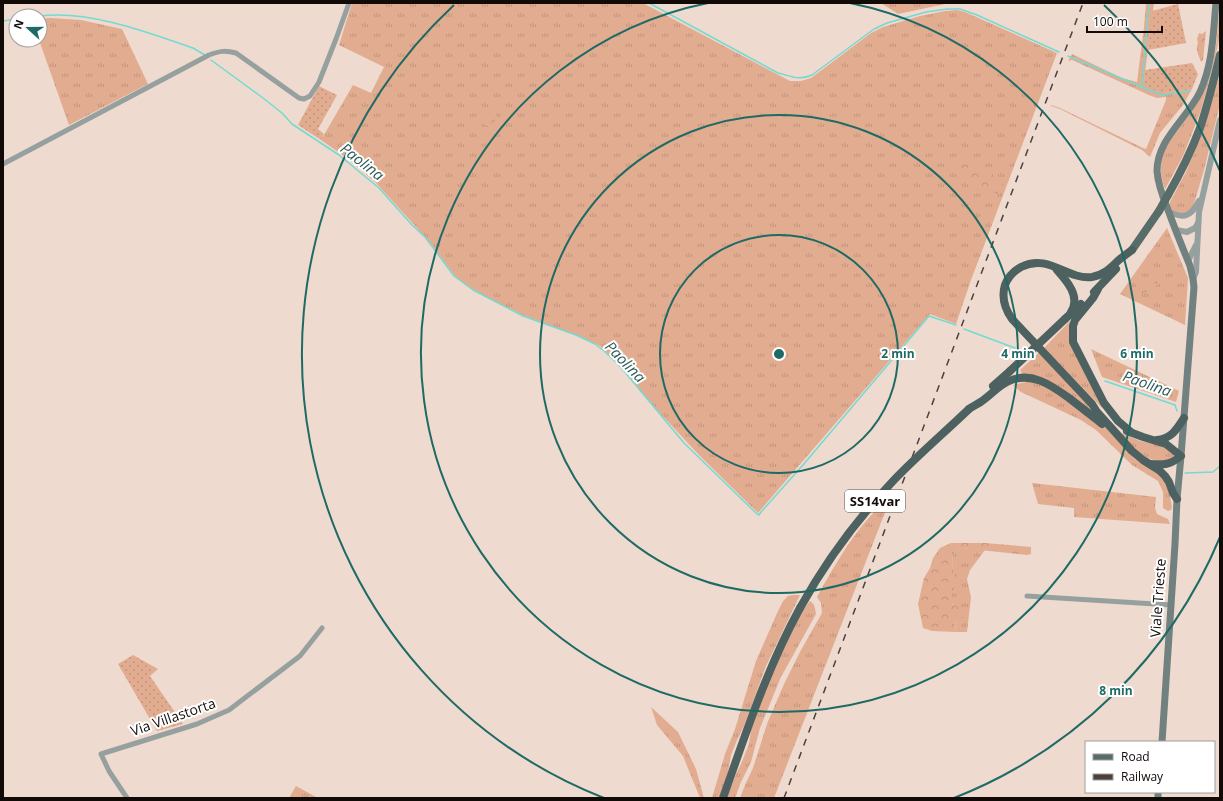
<svg xmlns="http://www.w3.org/2000/svg" width="1223" height="801" font-family="'Open Sans',sans-serif">
	<style>
		.grass { fill: url(#grass-tufts) }
		.forest { fill: url(#forest-crowns) }
		.garden { fill: url(#garden-dots) }
		.lines { fill: none; stroke-linecap: round; stroke-linejoin: round }
		.stream { stroke: #72dad2; stroke-width: 1.5 }
		.minor { stroke: #95a09f; stroke-width: 5 }
		.tertiary { stroke: #95a09f; stroke-width: 6 }
		.secondary { stroke: #718180; stroke-width: 7 }
		.primary { stroke: #586c6a; stroke-width: 8 }
		.trunk { stroke: #4d6260; stroke-width: 8 }
		.rail { stroke: #4c413c; stroke-width: 1.5; stroke-dasharray: 7 7; stroke-linecap: butt }
		.primary-bridge { stroke: #586c6a; stroke-width: 8 }
		.trunk-bridge { stroke: #4d6260; stroke-width: 8 }
		.ring { fill: none; stroke: #1e6a65; stroke-width: 2 }
		.labels { text-anchor: middle; stroke-width: 4; stroke-linejoin: round; paint-order: stroke }
		.shield { fill: #fff; stroke: #585451; stroke-width: 1 }
		.shield-label { font-size: 13px; font-weight: bold; fill: #110a07 }
		.street-label { font-size: 14px; fill: #110a07; stroke: #fff }
		.water-label { font-size: 15px; font-style: italic; fill: #2c5a57; stroke: #fff }
		.centre { fill: #1e6a65; stroke: #fff; stroke-width: 2 }
		.ring-label { font-size: 12px; text-anchor: middle; font-weight: bold; fill: #1e6a65; stroke: #fff; stroke-width: 4; stroke-linejoin: round; paint-order: stroke }
	</style>
	<defs>
		<pattern id="grass-tufts" width="24" height="20" patternUnits="userSpaceOnUse"><rect width="24" height="20" fill="#e2ac90"/><path d="M3 7l-1-3M5 7V3M7 7l1-3M15 17l-1-3M17 17v-4M19 17l1-3" fill="none" stroke="#c1937b"/></pattern>
		<pattern id="forest-crowns" width="20" height="18" patternUnits="userSpaceOnUse"><rect width="20" height="18" fill="#e2ac90"/><path d="M2 6a3 3 0 1 1 6 0M12 15a3 3 0 1 1 6 0" fill="none" stroke="#c1937b"/></pattern>
		<pattern id="garden-dots" width="8" height="8" patternUnits="userSpaceOnUse"><rect width="8" height="8" fill="#e2ac90"/><path d="M2 2h.1M6 6h.1" fill="none" stroke="#c1937b" stroke-width="1.8" stroke-linecap="round"/></pattern>
	</defs>
	<rect width="100%" height="100%" fill="#efdacf"/>
	<!-- grass -->
	<g class="grass">
		<path d="M352,3H643L790,81H801L811,78L871,33L883,27L920,16L945,11L957,10L965,12L1057,53L971,280L956,324L930,314L758,513L698,454L658,411L622,368L600,346L586,339L525,316L482,295L465,284L455,276L427,239L375,182L344,156L321,140L353,85L371,93L384,67L339,45Z"/>
		<path d="M881,3H950L898,14Z"/>
		<path d="M1146,3H1154L1144,80L1164,93L1192,89L1183,105L1160,133L1150,157L1142,150L1060,109L1051,106V105L1060,108L1143,148L1146,149L1166,100V97L1157,98L1149,95L1072,60L1068,61L1072,54L1122,78L1137,82L1144,27Z"/>
		<path d="M1220,3V35L1214,63L1200,113L1183,156L1165,189C1152,155 1173,138 1191,113C1199,102 1206,88 1210,75C1215,58 1217,41 1218,24C1219,17 1219,9 1220,3Z"/>
		<path d="M50,18L81,20L122,29L148,84L69,125L39,40H40V19Z"/>
		<path d="M1220,74V104L1204,170L1193,207L1184,214L1173,211L1170,206V202L1186,172L1202,134Z"/>
		<path d="M1167,228L1188,278L1185,325L1120,294Z"/>
		<path d="M1070,321L1074,351L1103,409L1044,348Z"/>
		<path d="M1091,349L1179,391L1176,402L1102,377Z"/>
		<path d="M1040,352L1097,414L1021,375L1022,373L1020,370Z"/>
		<path d="M1033,381L1047,387L1104,426L1135,459L1160,474L1169,490L1172,507L1171,510L1168,511L1163,508V492L1158,481L1132,465L1096,430L1081,420L1021,392L1013,385L1026,382Z"/>
		<path d="M1121,433L1140,441L1165,446L1175,456C1171,459 1168,460 1164,460C1145,464 1132,445 1121,433Z"/>
		<path d="M1032,483L1156,497L1155,508L1157,514L1168,519L1170,524L1074,517V508L1038,504Z"/>
		<path d="M891,497L774,798H740L745,785L753,768L767,724L784,684L801,650L822,613L821,603L817,597C836,563 860,520 891,497Z"/>
		<path d="M961,548L985,550L970,570L967,579L971,597L967,632H955L957,627L954,624L958,620H963C953,606 946,600 956,584C955,577 950,561 953,554C955,551 958,550 961,548Z"/>
		<path d="M793,595H800L766,666L744,726L737,740L731,755L728,773L720,798H712L725,754L735,729L756,661L778,611L783,601L788,596Z"/>
		<path d="M810,601C815,604 815,608 816,614L781,677L760,728L751,762L741,782L735,798H727L736,774L741,764L749,744L751,730L774,665L803,610Z"/>
		<path d="M651,707L678,732L696,769L704,798H700L683,756L657,725Z"/>
		<path d="M296,786L318,798H289Z"/>
	</g>
	<!-- forest -->
	<g class="forest">
		<path d="M1206,31L1203,60L1201,62C1199,56 1195,49 1198,43L1197,39L1199,33L1202,34Z"/>
		<path d="M490,112H494L497,116L492,126L490,127L484,124L483,123L484,118Z"/>
		<path d="M960,158L963,159L1001,179L1003,182L1002,188L998,194H997L960,174Z"/>
		<path d="M1142,276L1144,277L1142,279L1145,281L1142,285L1150,289L1155,281L1152,280L1154,277L1158,276L1162,278L1161,281H1158C1156,289 1152,289 1146,292C1139,297 1135,299 1131,289L1139,288L1141,286Z"/>
		<path d="M951,543H985L1031,547V554L1027,555L961,548C958,550 955,551 953,554C950,561 955,577 957,584L952,592V604L960,608L963,620H958L954,624L957,627L955,632L932,631L923,628L918,604L924,578L930,568L933,558L940,548Z"/>
	</g>
	<!-- garden -->
	<g class="garden">
		<path d="M1178,4L1186,43L1148,50L1152,11Z"/>
		<path d="M1192,63L1198,74L1192,89L1164,93L1158,92L1147,86L1144,80L1145,70Z"/>
		<path d="M319,86L337,95L318,129L324,134L321,140L298,125Z"/>
		<path d="M133,655L158,669L150,676L183,724L157,731L118,664Z"/>
	</g>
	<g class="lines">
		<!-- stream -->
		<g class="stream">
			<path d="M649,3L778,73C791,76 799,81 812,75L874,29L887,23L926,12L947,9H960L977,15L1059,52"/>
			<path d="M1149,3L1142,87L1162,95L1190,91"/>
			<path d="M40,16C89,10 147,32 193,48L205,55"/>
			<path d="M3,21L16,19"/>
			<path d="M1068,56L1142,87"/>
			<path d="M211,60L263,98L282,113L292,124L339,155L379,188L412,225L425,237L454,276L473,290L523,316L576,335L595,344L603,350L619,365L684,443L757,514L759,515L761,512L803,465L929,316L956,325"/>
			<path d="M964,329L1015,348"/>
			<path d="M1105,381L1175,405L1177,411"/>
			<path d="M1185,473L1213,472L1220,466"/>
		</g>
		<!-- minor -->
		<g class="minor">
			<path d="M3,164L209,55C220,51 225,50 236,53L299,98L304,99L310,96L319,82L336,39L349,3"/>
			<path d="M1027,596L1171,605"/>
			<path d="M127,798L109,771L101,754L197,724L229,710L300,656L322,628"/>
		</g>
		<!-- tertiary -->
		<g class="tertiary">
			<path d="M1168,211C1184,220 1191,216 1199,201"/>
			<path d="M1176,230L1187,232L1195,228L1198,223"/>
			<path d="M1188,261L1196,245"/>
			<path d="M1193,279L1196,272L1199,212L1220,120"/>
		</g>
		<!-- secondary -->
		<g class="secondary">
			<path d="M1162,742L1175,544L1177,499L1181,456L1194,287L1193,279L1190,266C1182,246 1174,227 1167,207C1162,195 1158,184 1157,171C1157,139 1187,119 1200,92C1213,64 1213,34 1216,3"/>
			<path d="M1158,798V792"/>
		</g>
		<!-- primary -->
		<g class="primary">
			<path d="M1168,195C1180,174 1191,152 1200,128C1208,104 1214,79 1220,55"/>
			<path d="M1132,250L1159,211"/>
		</g>
		<!-- trunk -->
		<g class="trunk">
			<path d="M1132,250C1128,253 1124,256 1120,259C1111,267 1105,275 1092,277C1066,280 1049,253 1021,267C1014,271 1008,277 1005,285C1001,298 1005,309 1012,319L1092,404L1097,412L1132,451L1143,460L1159,470L1165,476L1169,482L1173,493L1177,499"/>
			<path d="M1057,270C1067,281 1081,297 1071,312"/>
			<path d="M1098,289L1093,298L1075,320L1073,326V342L1104,403L1118,421L1131,432"/>
			<path d="M1094,292L1116,269"/>
			<path d="M1065,319L1081,304"/>
			<path d="M993,386L1010,371"/>
			<path d="M969,409C973,406 978,404 982,401C991,395 997,387 1007,382C1030,370 1051,385 1069,398C1078,405 1087,412 1096,419L1102,424"/>
			<path d="M1127,431L1143,437L1166,444L1181,456C1170,465 1164,465 1150,464"/>
			<path d="M1157,440C1172,438 1176,430 1184,418"/>
			<path d="M723,798C746,733 767,668 800,608"/>
		</g>
		<!-- rail -->
		<path class="rail" d="M784,798L1083,3"/>
		<!-- primary-bridge -->
		<path class="primary-bridge" d="M1159,211L1168,195"/>
		<!-- trunk-bridge -->
		<g class="trunk-bridge">
			<path d="M1010,371L1065,319"/>
			<path d="M800,608C826,561 857,519 894,480C918,455 944,433 969,409"/>
		</g>
	</g>
	<!-- distance rings -->
	<g class="ring">
		<circle cx="779" cy="354" r="119"/>
		<circle cx="779" cy="354" r="239"/>
		<path d="M850 3A358 358 0 1 1 708 3"/>
		<path d="M1220 537A477 477 0 0 1 954 798M604 798A477 477 0 0 1 454 5M1104 5A477 477 0 0 1 1220 171"/>
	</g>
	<g class="labels">
		<!-- shield labels -->
		<rect class="shield" x="845" y="490" width="60" height="22" rx="3"/>
		<g class="shield-label">
			<text x="875" y="506">SS14var</text>
		</g>
		<!-- street labels -->
		<g class="street-label">
			<text transform="translate(1158 598) rotate(-86)" y="5">Viale Trieste</text>
			<text transform="translate(173 717) rotate(-19)" y="5">Via Villastorta</text>
		</g>
		<!-- water labels -->
		<g class="water-label">
			<text transform="translate(362 162) rotate(38)" y="5">Paolina</text>
			<text transform="translate(625 362) rotate(46)" y="5">Paolina</text>
			<text transform="translate(1147 384) rotate(19)" y="5">Paolina</text>
		</g>
	</g>
	<circle cx="779" cy="354" r="6" class="centre"/>
	<g class="ring-label">
		<text x="898" y="358">2 min</text>
		<text x="1018" y="358">4 min</text>
		<text x="1137" y="358">6 min</text>
		<text x="1116" y="695">8 min</text>
	</g>
	<!-- border -->
	<rect width="1223" height="801" fill="none" stroke="#110a07" stroke-width="8"/>
	<!-- legend -->
	<rect x="1085" y="741" width="130" height="52" fill="#ffffff" stroke="#a09d9c"/>
	<rect x="1093" y="754" width="20" height="6" fill="#586c6a" stroke="#a09d9c"/>
	<text x="1121" y="761" font-size="12" fill="#110a07">Road</text>
	<rect x="1093" y="774" width="20" height="6" fill="#4c413c" stroke="#a09d9c"/>
	<text x="1121" y="781" font-size="12" fill="#110a07">Railway</text>
	<!-- north arrow -->
	<g transform="translate(28 28) rotate(291)"><circle r="19" fill="#ffffff" stroke="#a09d9c"/>
	<path d="M0-3L7 15L0 10L-7 15Z" fill="#1e6a65"/>
	<text y="-6" font-size="11" font-weight="bold" text-anchor="middle" fill="#110a07">N</text>
	</g>
	<!-- scale -->
	<path d="M1087 26v6h75v-6" fill="none" stroke="#110a07" stroke-width="2"/>
	<text x="1093" y="26" font-size="12" fill="#110a07" stroke="#ffffff" stroke-width="3" paint-order="stroke">100 m</text>
</svg>
